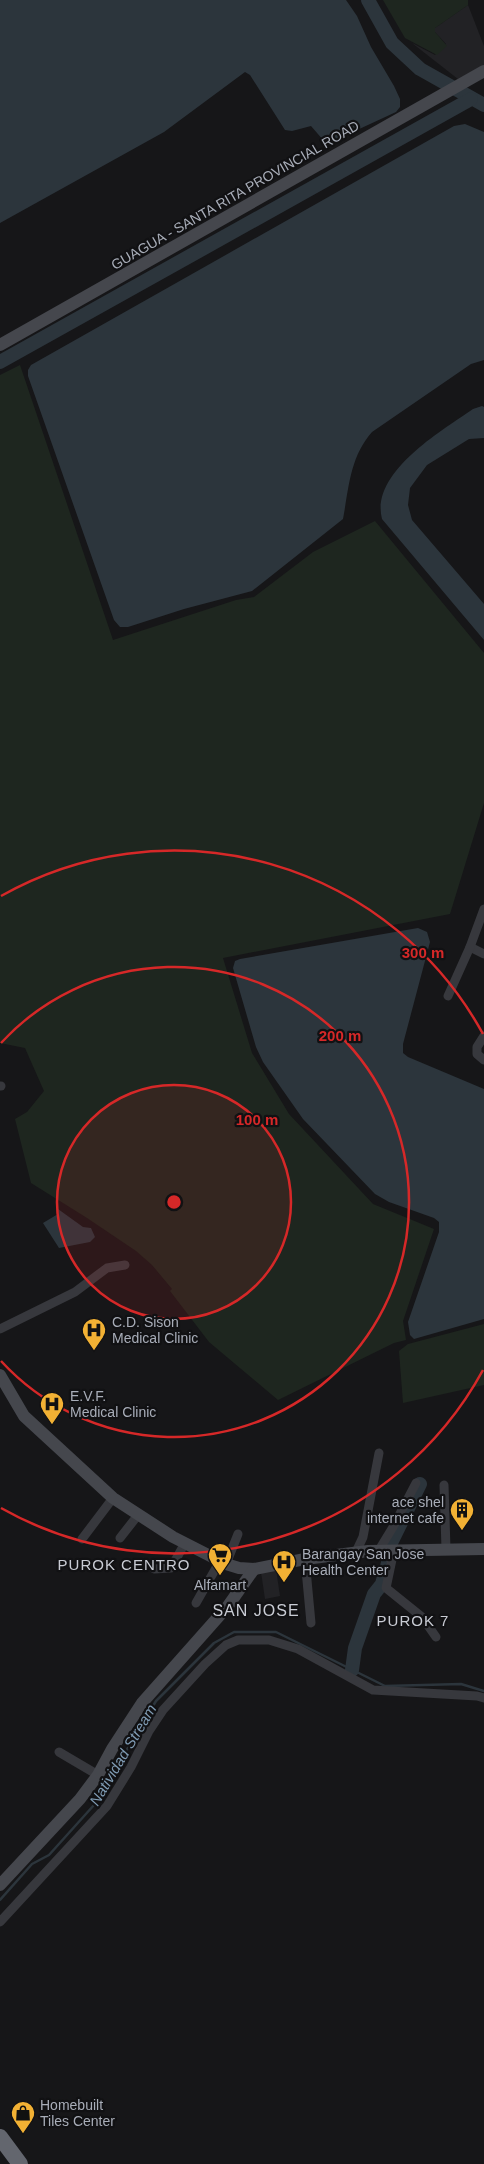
<svg xmlns="http://www.w3.org/2000/svg" width="484" height="2164" font-family="Helvetica,sans-serif">
	<style>
		.built { fill: #222225 }
		.green { fill: #1e261f }
		.water { fill: #2c353c }
		.lines { fill: none; stroke-linecap: round; stroke-linejoin: round }
		.stream { stroke: #2c353c; stroke-width: 2.5 }
		.river { stroke: #2c353c; stroke-width: 14 }
		.street { stroke: #37383d; stroke-width: 9 }
		.secondary { stroke: #45474d; stroke-width: 12 }
		.highway { stroke: #63666e; stroke-width: 16 }
		.ring { fill: none; stroke: #d62828; stroke-width: 2.5 }
		.labels { text-anchor: middle; stroke-width: 4.5; stroke-linejoin: round; paint-order: stroke }
		.street-label { font-size: 14px; fill: #a8adb8; stroke: #111113 }
		.poi-label { font-size: 14px; fill: #a8adb8; stroke: #111113; text-anchor: start }
		.neighbourhood-label { font-size: 15px; letter-spacing: 1px; fill: #c9ccd4; stroke: #111113 }
		.water-label { font-size: 15px; font-style: italic; fill: #7f9bb3; stroke: #111113 }
		.quarter-label { font-size: 16px; letter-spacing: 1px; fill: #c9ccd4; stroke: #111113 }
		.centre { fill: #d62828; stroke: #111113; stroke-width: 2.5 }
		.ring-label { font-size: 15px; text-anchor: middle; font-weight: bold; fill: #d62828; stroke: #111113; stroke-width: 4.5; stroke-linejoin: round; paint-order: stroke }
	</style>
	<rect width="100%" height="100%" fill="#161618"/>
	<!-- built -->
	<g class="built">
		<path d="M468,5L484,46V65L458,79L412,43L435,55L446,44L435,32V28Z"/>
		<path d="M276,1569L280,1596L265,1599L261,1572Z"/>
	</g>
	<!-- green -->
	<g class="green">
		<path d="M383,0H468V5L435,28V32L447,46L437,55L405,38Z"/>
		<path d="M20,365L113,640L236,600L254,597L313,552L375,521L484,653V803L450,914L223,958L252,1053L289,1114L373,1204L434,1229L403,1321L406,1340L394,1343L278,1400L209,1342L170,1291L172,1289L152,1265L136,1251L87,1218L31,1183L15,1119L27,1112L44,1091L25,1048L0,1043V375Z"/>
		<path d="M484,1324V1385L403,1403L399,1351L408,1344Z"/>
	</g>
	<!-- water -->
	<g class="water">
		<path d="M0,0H346L357,16L371,47L394,86L400,99V107L396,112L329,143L324,141L311,126L292,131L285,130L250,75L245,72L164,132L0,223Z"/>
		<path d="M465,124L484,132V360L471,364L372,432C350,457 349,487 343,519L252,591L184,609L128,627H120L114,620L28,376V370L31,365L454,126Z"/>
		<path d="M482,406L484,407V438L469,439L427,465L410,488L408,505L412,520L484,604V640L382,519C370,473 441,431 473,409Z"/>
		<path d="M418,928L427,932L430,942L403,1044V1053L408,1057L484,1089V1319L414,1339L410,1335L408,1322L439,1232V1222L434,1218L389,1202L375,1194L303,1119L263,1062L256,1047L233,968L235,961L240,959Z"/>
		<path d="M58,1209L83,1227L91,1228L95,1237L90,1242L59,1248L43,1223L58,1214Z"/>
	</g>
	<g class="lines">
		<!-- stream -->
		<path class="stream" d="M0,1900L32,1864L49,1855L94,1805L156,1701L214,1643L234,1632H276L385,1686L461,1684L484,1691"/>
		<!-- river -->
		<g class="river">
			<path d="M368,0L392,43L420,69L484,105"/>
			<path d="M0,362L471,99"/>
			<path d="M352,1670L355,1648L374,1594L382,1584L388,1563V1549L420,1484"/>
		</g>
		<!-- street -->
		<g class="street">
			<path d="M470,947L484,954"/>
			<path d="M448,996L470,947L484,909"/>
			<path d="M484,1036L477,1047V1054L484,1060"/>
			<path d="M0,1086H1"/>
			<path d="M0,1329L75,1292L107,1268L125,1265"/>
			<path d="M444,1485L446,1549"/>
			<path d="M120,1538L138,1515"/>
			<path d="M82,1539L113,1498"/>
			<path d="M379,1550L393,1527L416,1483"/>
			<path d="M394,1550L386,1588L422,1617L436,1637"/>
			<path d="M356,1552L363,1537L379,1453"/>
			<path d="M305,1559L311,1623"/>
			<path d="M226,1564L238,1534"/>
			<path d="M154,1569L171,1568L185,1543"/>
			<path d="M196,1603L220,1561"/>
			<path d="M59,1752L98,1775"/>
			<path d="M0,1922L107,1806L131,1767L149,1731L163,1710L205,1664L226,1645L238,1640H269L298,1649L373,1690L477,1696L484,1698"/>
		</g>
		<!-- secondary -->
		<g class="secondary">
			<path d="M0,345L484,71"/>
			<path d="M0,1375L24,1416L113,1498L173,1537L226,1564L239,1568L254,1569L305,1559L368,1551L484,1549"/>
			<path d="M0,1885L80,1799L98,1775L112,1749L142,1703L228,1606L254,1569"/>
		</g>
		<!-- highway -->
		<path class="highway" d="M0,2137L20,2164"/>
	</g>
	<!-- distance rings -->
	<circle cx="174" cy="1202" r="117" fill="#d62828" fill-opacity=".12"/>
	<g class="ring">
		<circle cx="174" cy="1202" r="117"/>
		<path d="M1 1043A235 235 0 1 1 1 1361"/>
		<path d="M483 1370A352 352 0 0 1 1 1508M1 896A352 352 0 0 1 483 1034"/>
	</g>
	<!-- icons -->
	<defs>
		<g id="hospital-pin" transform="scale(1.25)"><path d="M0 17L-7.5 6A9.5 9.5 0 1 1 7.5 6Z" fill="#f2b134" stroke="#111113"/><path d="M-5-5h3v3.5h4V-5h3V5h-3V1.5h-4V5h-3Z" fill="#111"/></g>
		<g id="building-pin" transform="scale(1.25)"><path d="M0 17L-7.5 6A9.5 9.5 0 1 1 7.5 6Z" fill="#f2b134" stroke="#111113"/><path d="M-4-6H4V6H1V3H-1V6H-4ZM-2.5-4.3h1.7v1.8h-1.7ZM.8-4.3h1.7v1.8H.8ZM-2.5-1h1.7V.8h-1.7ZM.8-1h1.7V.8H.8Z" fill="#111"/></g>
		<g id="supermarket-pin" transform="scale(1.25)"><path d="M0 17L-7.5 6A9.5 9.5 0 1 1 7.5 6Z" fill="#f2b134" stroke="#111113"/><path d="M-6-5.5h2.5l.6 2H6L4.5 2H-2.5L-4.4-4H-6ZM-1.5 3.2a1.3 1.3 0 1 0 .1 0ZM3 3.2a1.3 1.3 0 1 0 .1 0Z" fill="#111"/></g>
		<g id="shop-pin" transform="scale(1.25)"><path d="M0 17L-7.5 6A9.5 9.5 0 1 1 7.5 6Z" fill="#f2b134" stroke="#111113"/><path d="M-5-2.5h2.3a2.7 3.5 0 0 1 5.4 0H5L5.5 6h-11ZM-1.5-2.5h3a1.5 2.3 0 0 0-3 0Z" fill="#111"/></g>
	</defs>
	<g fill-rule="evenodd">
		<use href="#hospital-pin" x="94" y="1330"/>
		<use href="#hospital-pin" x="52" y="1404"/>
		<use href="#building-pin" x="462" y="1510"/>
		<use href="#supermarket-pin" x="220" y="1555"/>
		<use href="#hospital-pin" x="284" y="1562"/>
		<use href="#shop-pin" x="23" y="2113"/>
	</g>
	<g class="labels">
		<!-- street labels -->
		<g class="street-label">
			<text transform="translate(235 195) rotate(-30)" y="5">GUAGUA - SANTA RITA PROVINCIAL ROAD</text>
		</g>
		<!-- poi labels -->
		<g class="poi-label">
			<text x="112" y="1327">C.D. Sison<tspan x="112" dy="16">Medical Clinic</tspan></text>
			<text x="70" y="1401">E.V.F.<tspan x="70" dy="16">Medical Clinic</tspan></text>
			<text x="444" y="1507" text-anchor="end">ace shel<tspan x="444" dy="16">internet cafe</tspan></text>
			<text x="302" y="1559">Barangay San Jose<tspan x="302" dy="16">Health Center</tspan></text>
			<text x="220" y="1590" text-anchor="middle">Alfamart</text>
			<text x="40" y="2110">Homebuilt<tspan x="40" dy="16">Tiles Center</tspan></text>
		</g>
		<!-- neighbourhood labels -->
		<g class="neighbourhood-label">
			<text x="124" y="1570">PUROK CENTRO</text>
			<text x="413" y="1626">PUROK 7</text>
		</g>
		<!-- water labels -->
		<g class="water-label">
			<text transform="translate(123 1755) rotate(-59)" y="5">Natividad Stream</text>
		</g>
		<!-- quarter labels -->
		<g class="quarter-label">
			<text x="256" y="1616">SAN JOSE</text>
		</g>
	</g>
	<circle cx="174" cy="1202" r="8" class="centre"/>
	<g class="ring-label">
		<text x="423" y="958">300 m</text>
		<text x="340" y="1041">200 m</text>
		<text x="257" y="1125">100 m</text>
	</g>
</svg>
